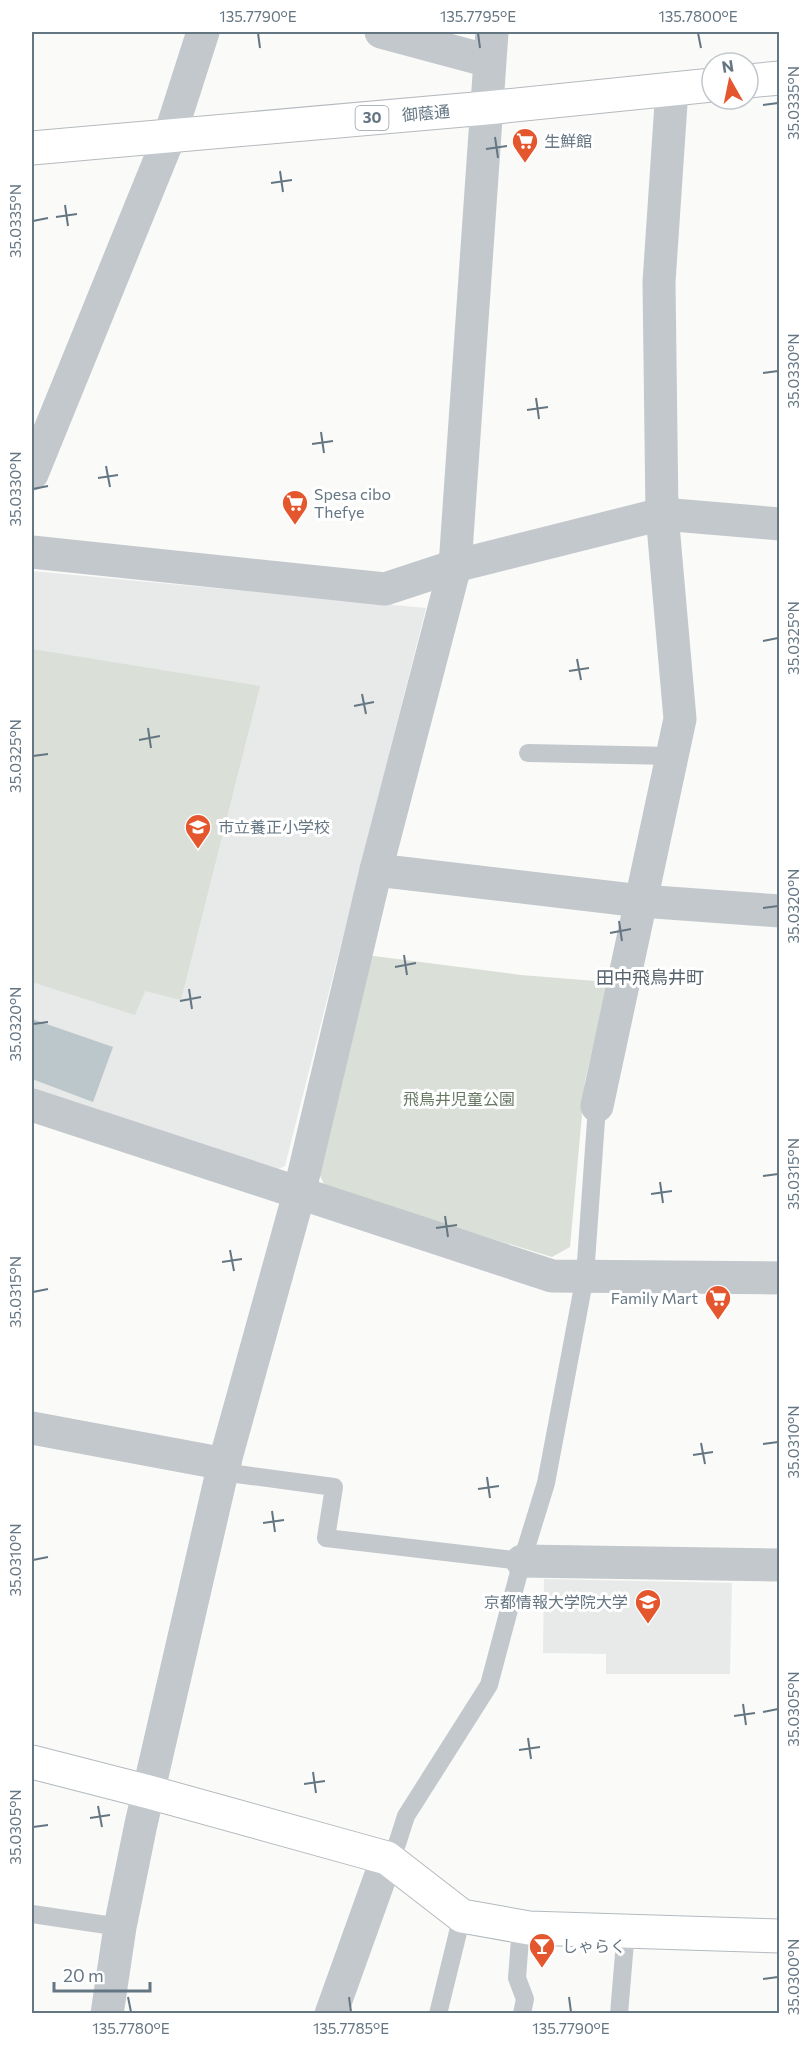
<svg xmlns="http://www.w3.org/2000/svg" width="811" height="2045" font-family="Commissioner,'Noto Sans JP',sans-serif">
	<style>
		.built { fill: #e8e9e9 }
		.green { fill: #dadfd7 }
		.water { fill: #bbc7cb }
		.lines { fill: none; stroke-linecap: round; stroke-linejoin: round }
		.secondary-casing { stroke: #b3babf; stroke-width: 35 }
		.primary-casing { stroke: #b5babe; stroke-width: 35 }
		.lane { stroke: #c3c8cc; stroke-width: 18 }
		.street { stroke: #c3c8cc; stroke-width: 33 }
		.secondary { stroke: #fff; stroke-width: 33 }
		.primary { stroke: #fff; stroke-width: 33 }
		.ticks { fill: none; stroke: #657683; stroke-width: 2 }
		.labels { text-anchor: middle; stroke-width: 6; stroke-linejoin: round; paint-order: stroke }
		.shield { fill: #fff; stroke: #939fa8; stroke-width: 1.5 }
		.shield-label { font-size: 15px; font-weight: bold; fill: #657683 }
		.street-label { font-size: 16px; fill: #657683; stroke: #fff }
		.poi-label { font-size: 16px; fill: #657683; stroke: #fff; text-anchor: start }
		.park-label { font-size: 16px; fill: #687a64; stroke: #fff }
		.neighbourhood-label { font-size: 18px; fill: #57646e; stroke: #fff }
		.neatline { fill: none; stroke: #657683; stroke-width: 2 }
		.ticks-label { font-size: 15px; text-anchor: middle; fill: #657683 }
	</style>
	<rect width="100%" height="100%" fill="#fafaf8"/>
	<!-- built -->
	<g class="built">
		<path d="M32,571L426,608L285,1166L267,1174L32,1092Z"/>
		<path d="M544,1579L732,1583L730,1674H606V1654L543,1653Z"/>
	</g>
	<!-- green -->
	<g class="green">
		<path d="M32,649L260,686L181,1000L145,991L135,1015L32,982Z"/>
		<path d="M366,955L521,975L608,982L585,1081L570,1247L552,1257L326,1188L316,1168Z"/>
	</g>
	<!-- water -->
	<path class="water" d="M32,1019L113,1047L93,1102L32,1079Z"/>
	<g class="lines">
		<!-- secondary casing -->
		<g class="secondary-casing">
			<path id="secondary" d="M32,1762L149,1792L387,1858L462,1916L529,1928L780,1936"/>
		</g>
		<!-- primary casing -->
		<g class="primary-casing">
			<g id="primary">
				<path d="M748,81L780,78"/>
				<path d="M32,148L486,108L712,85"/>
			</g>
		</g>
		<!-- lane -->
		<g class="lane">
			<path d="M528,753L673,756"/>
			<path d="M222,1472L334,1487L326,1538L522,1561"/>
			<path d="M387,1858L397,1844L406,1816L489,1685L522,1561L546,1483L585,1276L597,1106"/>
			<path d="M32,1914L120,1927"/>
			<path d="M521,1926L517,1978L525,1999L522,2014"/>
			<path d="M438,2014L462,1916"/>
			<path d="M619,2014L626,1930"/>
		</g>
		<!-- street -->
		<g class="street">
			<path d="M381,32L489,61"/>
			<path d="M32,474L170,135L203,32"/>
			<path d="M32,552L385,589L455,566L662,514L780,524"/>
			<path d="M376,870L641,901L780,911"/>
			<path d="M32,1105L552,1276L780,1278"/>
			<path d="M597,1106L680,719L662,514L659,282L672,89"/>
			<path d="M32,1428L225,1464"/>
			<path d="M522,1561L780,1565"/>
			<path d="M107,2014L120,1927L141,1824L222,1472L299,1194L376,870L455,566L492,32"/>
			<path d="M331,2014L387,1858"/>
		</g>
		<!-- secondary -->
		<use href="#secondary" class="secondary"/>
		<!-- primary -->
		<use href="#primary" class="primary"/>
	</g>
	<!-- ticks -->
	<path class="ticks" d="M258,33L260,48M478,33L480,48M698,33L701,48M763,105L778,103M495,137L498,158M486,149L507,146M280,171L283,192M271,183L292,180M65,205L68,226M56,217L77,214M33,221L48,218M763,373L778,371M536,398L539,419M527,410L548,407M321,432L324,453M312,444L333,441M106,466L110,487M98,478L118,475M33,489L48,486M763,641L778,638M577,659L581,680M569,671L589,668M362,694L366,714M354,706L374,702M148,728L151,748M139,740L160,736M33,756L48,754M763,908L778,906M619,921L622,941M610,933L631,929M404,955L407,975M395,967L416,963M189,989L192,1009M180,1001L201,997M33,1024L48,1022M763,1176L778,1174M660,1182L663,1203M651,1194L672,1191M445,1216L448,1237M436,1228L457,1225M230,1250L234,1271M222,1262L242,1259M33,1292L48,1289M701,1443L705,1464M763,1444L778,1442M693,1455L713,1452M487,1477L490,1498M478,1489L499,1486M272,1511L275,1532M263,1523L284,1520M33,1560L48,1557M743,1704L746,1725M763,1712L778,1709M734,1716L755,1713M528,1738L531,1759M519,1750L540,1747M313,1772L316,1793M304,1784L325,1781M98,1806L102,1827M90,1818L110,1815M33,1827L48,1825M763,1979L778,1977M128,1997L131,2012M349,1997L351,2012M569,1997L571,2012"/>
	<!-- icons -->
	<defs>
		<g id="supermarket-pin" transform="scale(1.35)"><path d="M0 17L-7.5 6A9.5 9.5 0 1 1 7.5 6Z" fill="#e4572e" stroke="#fff"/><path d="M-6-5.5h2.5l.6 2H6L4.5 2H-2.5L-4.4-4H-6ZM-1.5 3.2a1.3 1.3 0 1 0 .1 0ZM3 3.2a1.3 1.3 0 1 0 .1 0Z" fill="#fff"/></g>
		<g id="school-pin" transform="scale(1.35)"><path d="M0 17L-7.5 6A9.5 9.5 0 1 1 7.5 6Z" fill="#e4572e" stroke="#fff"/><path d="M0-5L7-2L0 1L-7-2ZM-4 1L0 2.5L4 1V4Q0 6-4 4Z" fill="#fff"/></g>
		<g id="university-pin" transform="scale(1.35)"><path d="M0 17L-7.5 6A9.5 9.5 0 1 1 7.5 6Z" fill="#e4572e" stroke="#fff"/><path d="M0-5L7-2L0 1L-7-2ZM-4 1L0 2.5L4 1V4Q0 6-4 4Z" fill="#fff"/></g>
		<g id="bar-pin" transform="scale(1.35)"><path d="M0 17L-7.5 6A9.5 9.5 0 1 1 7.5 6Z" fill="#e4572e" stroke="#fff"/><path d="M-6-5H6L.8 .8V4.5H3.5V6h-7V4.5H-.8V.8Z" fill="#fff"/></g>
	</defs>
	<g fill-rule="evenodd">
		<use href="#supermarket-pin" x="525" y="141"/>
		<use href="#supermarket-pin" x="295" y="503"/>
		<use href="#school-pin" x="198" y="827"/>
		<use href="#supermarket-pin" x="718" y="1298"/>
		<use href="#university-pin" x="648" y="1602"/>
		<use href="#bar-pin" x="542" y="1946"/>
	</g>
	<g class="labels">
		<!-- shield labels -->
		<rect class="shield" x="355.5" y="106" width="33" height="24" rx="4.5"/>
		<g class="shield-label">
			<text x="372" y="123">30</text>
		</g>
		<!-- street labels -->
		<g class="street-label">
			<text transform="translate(426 113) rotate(-5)" y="6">御蔭通</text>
		</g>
		<!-- poi labels -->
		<g class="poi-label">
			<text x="544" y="147">生鮮館</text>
			<text x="314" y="500">Spesa cibo<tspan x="314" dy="18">Thefye</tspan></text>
			<text x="218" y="833">市立養正小学校</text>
			<text x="698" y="1304" text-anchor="end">Family Mart</text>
			<text x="628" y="1608" text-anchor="end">京都情報大学院大学</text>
			<text x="562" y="1952">しゃらく</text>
		</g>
		<!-- park labels -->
		<g class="park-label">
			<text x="459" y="1105">飛鳥井児童公園</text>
		</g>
		<!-- neighbourhood labels -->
		<g class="neighbourhood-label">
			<text x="650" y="984">田中飛鳥井町</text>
		</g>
	</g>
	<!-- border -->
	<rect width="811" height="2045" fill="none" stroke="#ffffff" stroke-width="66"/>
	<!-- north arrow -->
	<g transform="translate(730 81) rotate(351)"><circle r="28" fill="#ffffff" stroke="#c1c8cd" stroke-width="1.5"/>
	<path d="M0-4.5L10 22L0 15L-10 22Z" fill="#e4572e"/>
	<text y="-9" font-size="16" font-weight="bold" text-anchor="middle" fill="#657683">N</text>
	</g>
	<!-- scale -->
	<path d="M54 1982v9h96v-9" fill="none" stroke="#657683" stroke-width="3"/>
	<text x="63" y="1982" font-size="18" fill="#657683" stroke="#ffffff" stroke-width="4.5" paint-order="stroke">20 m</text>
	<rect x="33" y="33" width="745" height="1979" class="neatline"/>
	<g class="ticks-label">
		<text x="258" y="22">135.7790°E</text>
		<text x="478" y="22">135.7795°E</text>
		<text x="698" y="22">135.7800°E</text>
		<text transform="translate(794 103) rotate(-90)" y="5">35.0335°N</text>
		<text transform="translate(16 221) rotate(-90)" y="5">35.0335°N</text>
		<text transform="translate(794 371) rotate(-90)" y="5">35.0330°N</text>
		<text transform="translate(16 489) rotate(-90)" y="5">35.0330°N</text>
		<text transform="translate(794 638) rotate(-90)" y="5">35.0325°N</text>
		<text transform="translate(16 756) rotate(-90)" y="5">35.0325°N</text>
		<text transform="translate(794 906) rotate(-90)" y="5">35.0320°N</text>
		<text transform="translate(16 1024) rotate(-90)" y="5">35.0320°N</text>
		<text transform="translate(794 1174) rotate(-90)" y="5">35.0315°N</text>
		<text transform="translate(16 1292) rotate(-90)" y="5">35.0315°N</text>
		<text transform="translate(794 1442) rotate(-90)" y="5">35.0310°N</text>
		<text transform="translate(16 1560) rotate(-90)" y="5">35.0310°N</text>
		<text transform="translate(794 1709) rotate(-90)" y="5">35.0305°N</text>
		<text transform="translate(16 1827) rotate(-90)" y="5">35.0305°N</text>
		<text transform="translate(794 1977) rotate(-90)" y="5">35.0300°N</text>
		<text x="131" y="2034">135.7780°E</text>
		<text x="351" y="2034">135.7785°E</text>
		<text x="571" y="2034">135.7790°E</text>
	</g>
</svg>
